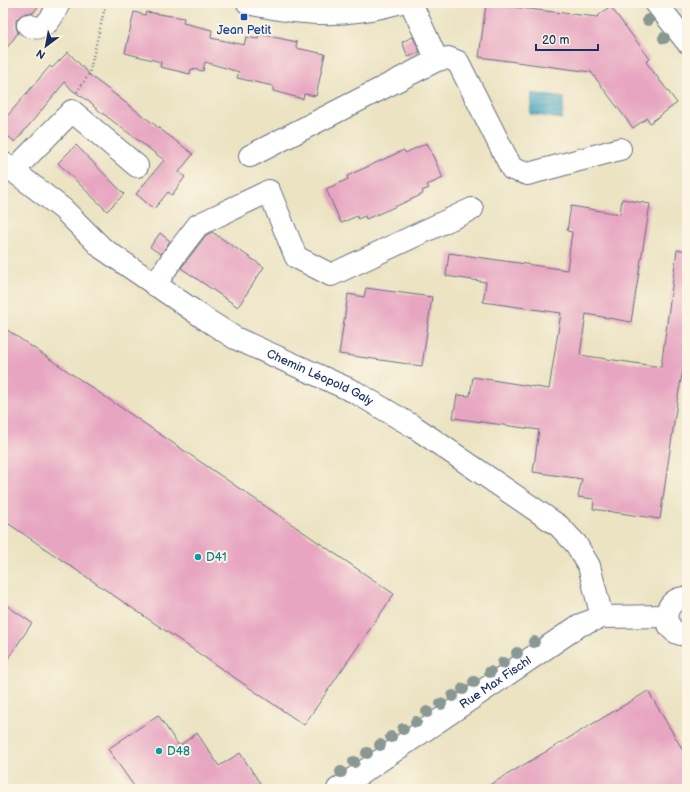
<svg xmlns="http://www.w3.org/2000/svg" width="690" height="792" font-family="'Balsamiq Sans',sans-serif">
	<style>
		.water { fill: url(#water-rules); stroke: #2f6b90 }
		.building { fill: #e7a5c1 }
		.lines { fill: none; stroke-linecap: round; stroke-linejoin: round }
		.minor-casing { stroke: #646e81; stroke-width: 24 }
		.path { stroke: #646e81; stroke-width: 2.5; stroke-dasharray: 1 3; stroke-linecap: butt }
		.minor { stroke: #fff; stroke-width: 22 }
		.tree { fill: #899893 }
		.transit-dot { fill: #1a4fb4; stroke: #fcf5e5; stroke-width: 1.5 }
		.culture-dot { fill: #0f9aa8; stroke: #fcf5e5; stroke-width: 1.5 }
		.labels { text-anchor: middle; stroke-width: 4; stroke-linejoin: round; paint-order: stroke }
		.transit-label { font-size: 12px; fill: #164399; stroke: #fcf5e5 }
		.street-label { font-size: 12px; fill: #1b2f5e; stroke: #fcf5e5 }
		.culture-label { font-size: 12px; fill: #0d838f; stroke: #fcf5e5; text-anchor: start }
	</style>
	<defs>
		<pattern id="water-rules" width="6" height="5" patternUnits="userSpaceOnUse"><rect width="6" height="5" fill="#43a7c3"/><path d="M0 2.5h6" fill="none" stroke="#3788a2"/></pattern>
	</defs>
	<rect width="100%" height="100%" fill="#fcf5e5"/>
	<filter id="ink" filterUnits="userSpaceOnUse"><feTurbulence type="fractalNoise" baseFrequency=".025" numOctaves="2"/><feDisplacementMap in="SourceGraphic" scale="8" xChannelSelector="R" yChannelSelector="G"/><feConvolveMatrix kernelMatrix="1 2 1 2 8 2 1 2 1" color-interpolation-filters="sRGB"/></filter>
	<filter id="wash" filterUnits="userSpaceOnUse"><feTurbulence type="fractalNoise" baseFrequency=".012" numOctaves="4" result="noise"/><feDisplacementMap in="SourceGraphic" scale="16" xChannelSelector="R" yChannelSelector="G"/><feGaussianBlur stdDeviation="0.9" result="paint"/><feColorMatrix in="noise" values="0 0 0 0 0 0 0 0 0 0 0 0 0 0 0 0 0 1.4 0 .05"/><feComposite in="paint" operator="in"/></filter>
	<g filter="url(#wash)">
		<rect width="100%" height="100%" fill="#ebe3c2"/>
		<!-- water -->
		<path class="water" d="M532,93L564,98L562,119L530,114Z"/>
		<g id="blocks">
			<!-- building -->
			<g class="building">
				<path d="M3,3H41L33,13H26L20,16L16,20V27L18,33L3,53Z"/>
				<path d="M486,4L597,17L610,6L650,59L646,62L677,103L650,123L647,118L633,128L591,72L479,57Z"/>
				<path d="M134,12L145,15L146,12L184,18L183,23L212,30L211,38L244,45L246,37L258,39L259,34L297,42L296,48L325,54L316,96L304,94L303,99L273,91V86L237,78L239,72L205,62L203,71L191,69L190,74L160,67L161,62L125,53Z"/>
				<path d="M413,37L420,52L408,57L402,42Z"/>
				<path d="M68,52L92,77L193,154L179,172L185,177L172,195L168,192L154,209L136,194L164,160L93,106L94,105L72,90L65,82L15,142L3,132V121L50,66L52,68Z"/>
				<path d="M427,143L443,178L427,185L429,188L422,191L423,194L390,209L366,219L365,216L358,219L357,216L341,223L326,189L348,179L347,176L404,150L405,153Z"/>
				<path d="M76,145L124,194L107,211L58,163Z"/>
				<path d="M622,199L650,204L631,322L586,314L580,355L661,367L677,250H687V347L677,402L660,519L593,509L594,499L578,497L582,479L533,472L539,430L453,418L457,395L470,396L473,377L549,389L561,313L483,302L486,282L446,276L449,253L567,270L572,232L567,231L571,206L620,214Z"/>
				<path d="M212,232L264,267L238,307L181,268L206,235Z"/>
				<path d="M160,233L170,241L161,254L150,247Z"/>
				<path d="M366,288L432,297L422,366L339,354L348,294L364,297Z"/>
				<path d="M3,327L394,594L304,725L3,520Z"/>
				<path d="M3,603L32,623L3,666Z"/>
				<path d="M648,691L687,757V789H483Z"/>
				<path d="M158,715L179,746L197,733L219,766L240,753L264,789H136L108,749Z"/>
			</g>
		</g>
	</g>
	<g filter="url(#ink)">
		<use href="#blocks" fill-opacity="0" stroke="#646e81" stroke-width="1"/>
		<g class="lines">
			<!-- minor casing -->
			<g class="minor-casing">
				<g id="minor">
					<path d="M248,3C303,15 344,18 398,3"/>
					<path d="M411,3L437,60L448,58L458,62L512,169L528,174L620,149"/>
					<path d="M656,3L687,42"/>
					<path d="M28,25C45,34 53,16 59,3"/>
					<path d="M250,156L437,60"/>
					<path id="s1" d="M3,163L63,209L102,248L207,320L235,338L355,392L416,428L559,526L576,544L589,566L602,617"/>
					<path d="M13,171L72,111L137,166"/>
					<path d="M155,285L175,255L198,225L269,191L296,257L331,275L472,209"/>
					<path d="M687,598C675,597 668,605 666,616C668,627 675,636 687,634"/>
					<path id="s2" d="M338,789L580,625L602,617L666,616"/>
				</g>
			</g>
			<!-- path -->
			<g class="path">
				<path d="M77,92L89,74L106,3"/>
				<path d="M307,789H308"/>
			</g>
			<!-- minor -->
			<use href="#minor" class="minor"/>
		</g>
		<!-- trees -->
		<g class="tree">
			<circle cx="648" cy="20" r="6"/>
			<circle cx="664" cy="38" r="6"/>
			<circle cx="534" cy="642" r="6"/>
			<circle cx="517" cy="653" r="6"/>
			<circle cx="503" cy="663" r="6"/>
			<circle cx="490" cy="672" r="6"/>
			<circle cx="474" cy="682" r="6"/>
			<circle cx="463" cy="689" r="6"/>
			<circle cx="453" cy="696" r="6"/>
			<circle cx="441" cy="704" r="6"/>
			<circle cx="427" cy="712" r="6"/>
			<circle cx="416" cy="722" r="6"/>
			<circle cx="403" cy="729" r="6"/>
			<circle cx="391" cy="737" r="6"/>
			<circle cx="380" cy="745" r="6"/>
			<circle cx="367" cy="753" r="6"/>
			<circle cx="354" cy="762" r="6"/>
			<circle cx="341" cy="772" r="6"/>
		</g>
	</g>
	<!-- markers -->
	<rect class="transit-dot" x="240" y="13" width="8" height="8" rx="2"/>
	<g class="culture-dot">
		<circle cx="198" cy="557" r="4"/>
		<circle cx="159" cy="751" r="4"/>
	</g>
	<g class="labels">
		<!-- transit labels -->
		<g class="transit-label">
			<text x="244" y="34">Jean Petit</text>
		</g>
		<!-- street labels -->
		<g class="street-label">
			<text dy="4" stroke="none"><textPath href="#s1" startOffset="385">Chemin Léopold Galy</textPath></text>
			<text dy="4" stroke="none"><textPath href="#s2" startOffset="190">Rue Max Fischl</textPath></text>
		</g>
		<!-- culture labels -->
		<g class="culture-label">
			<text x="206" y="561">D41</text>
			<text x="167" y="755">D48</text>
		</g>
	</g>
	<!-- margin -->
	<rect width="690" height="792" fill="none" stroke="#fcf5e5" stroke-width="16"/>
	<!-- north arrow -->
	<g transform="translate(46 46) rotate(212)" stroke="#fcf5e5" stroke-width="3" paint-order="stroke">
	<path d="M0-3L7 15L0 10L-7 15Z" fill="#1b2f5e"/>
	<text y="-6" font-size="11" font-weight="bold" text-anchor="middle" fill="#1b2f5e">N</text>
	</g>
	<!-- scale -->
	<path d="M536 44v6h62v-6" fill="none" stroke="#1b2f5e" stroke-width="2"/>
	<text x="542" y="44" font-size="12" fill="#1b2f5e" stroke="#fcf5e5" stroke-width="3" paint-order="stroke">20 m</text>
</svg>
